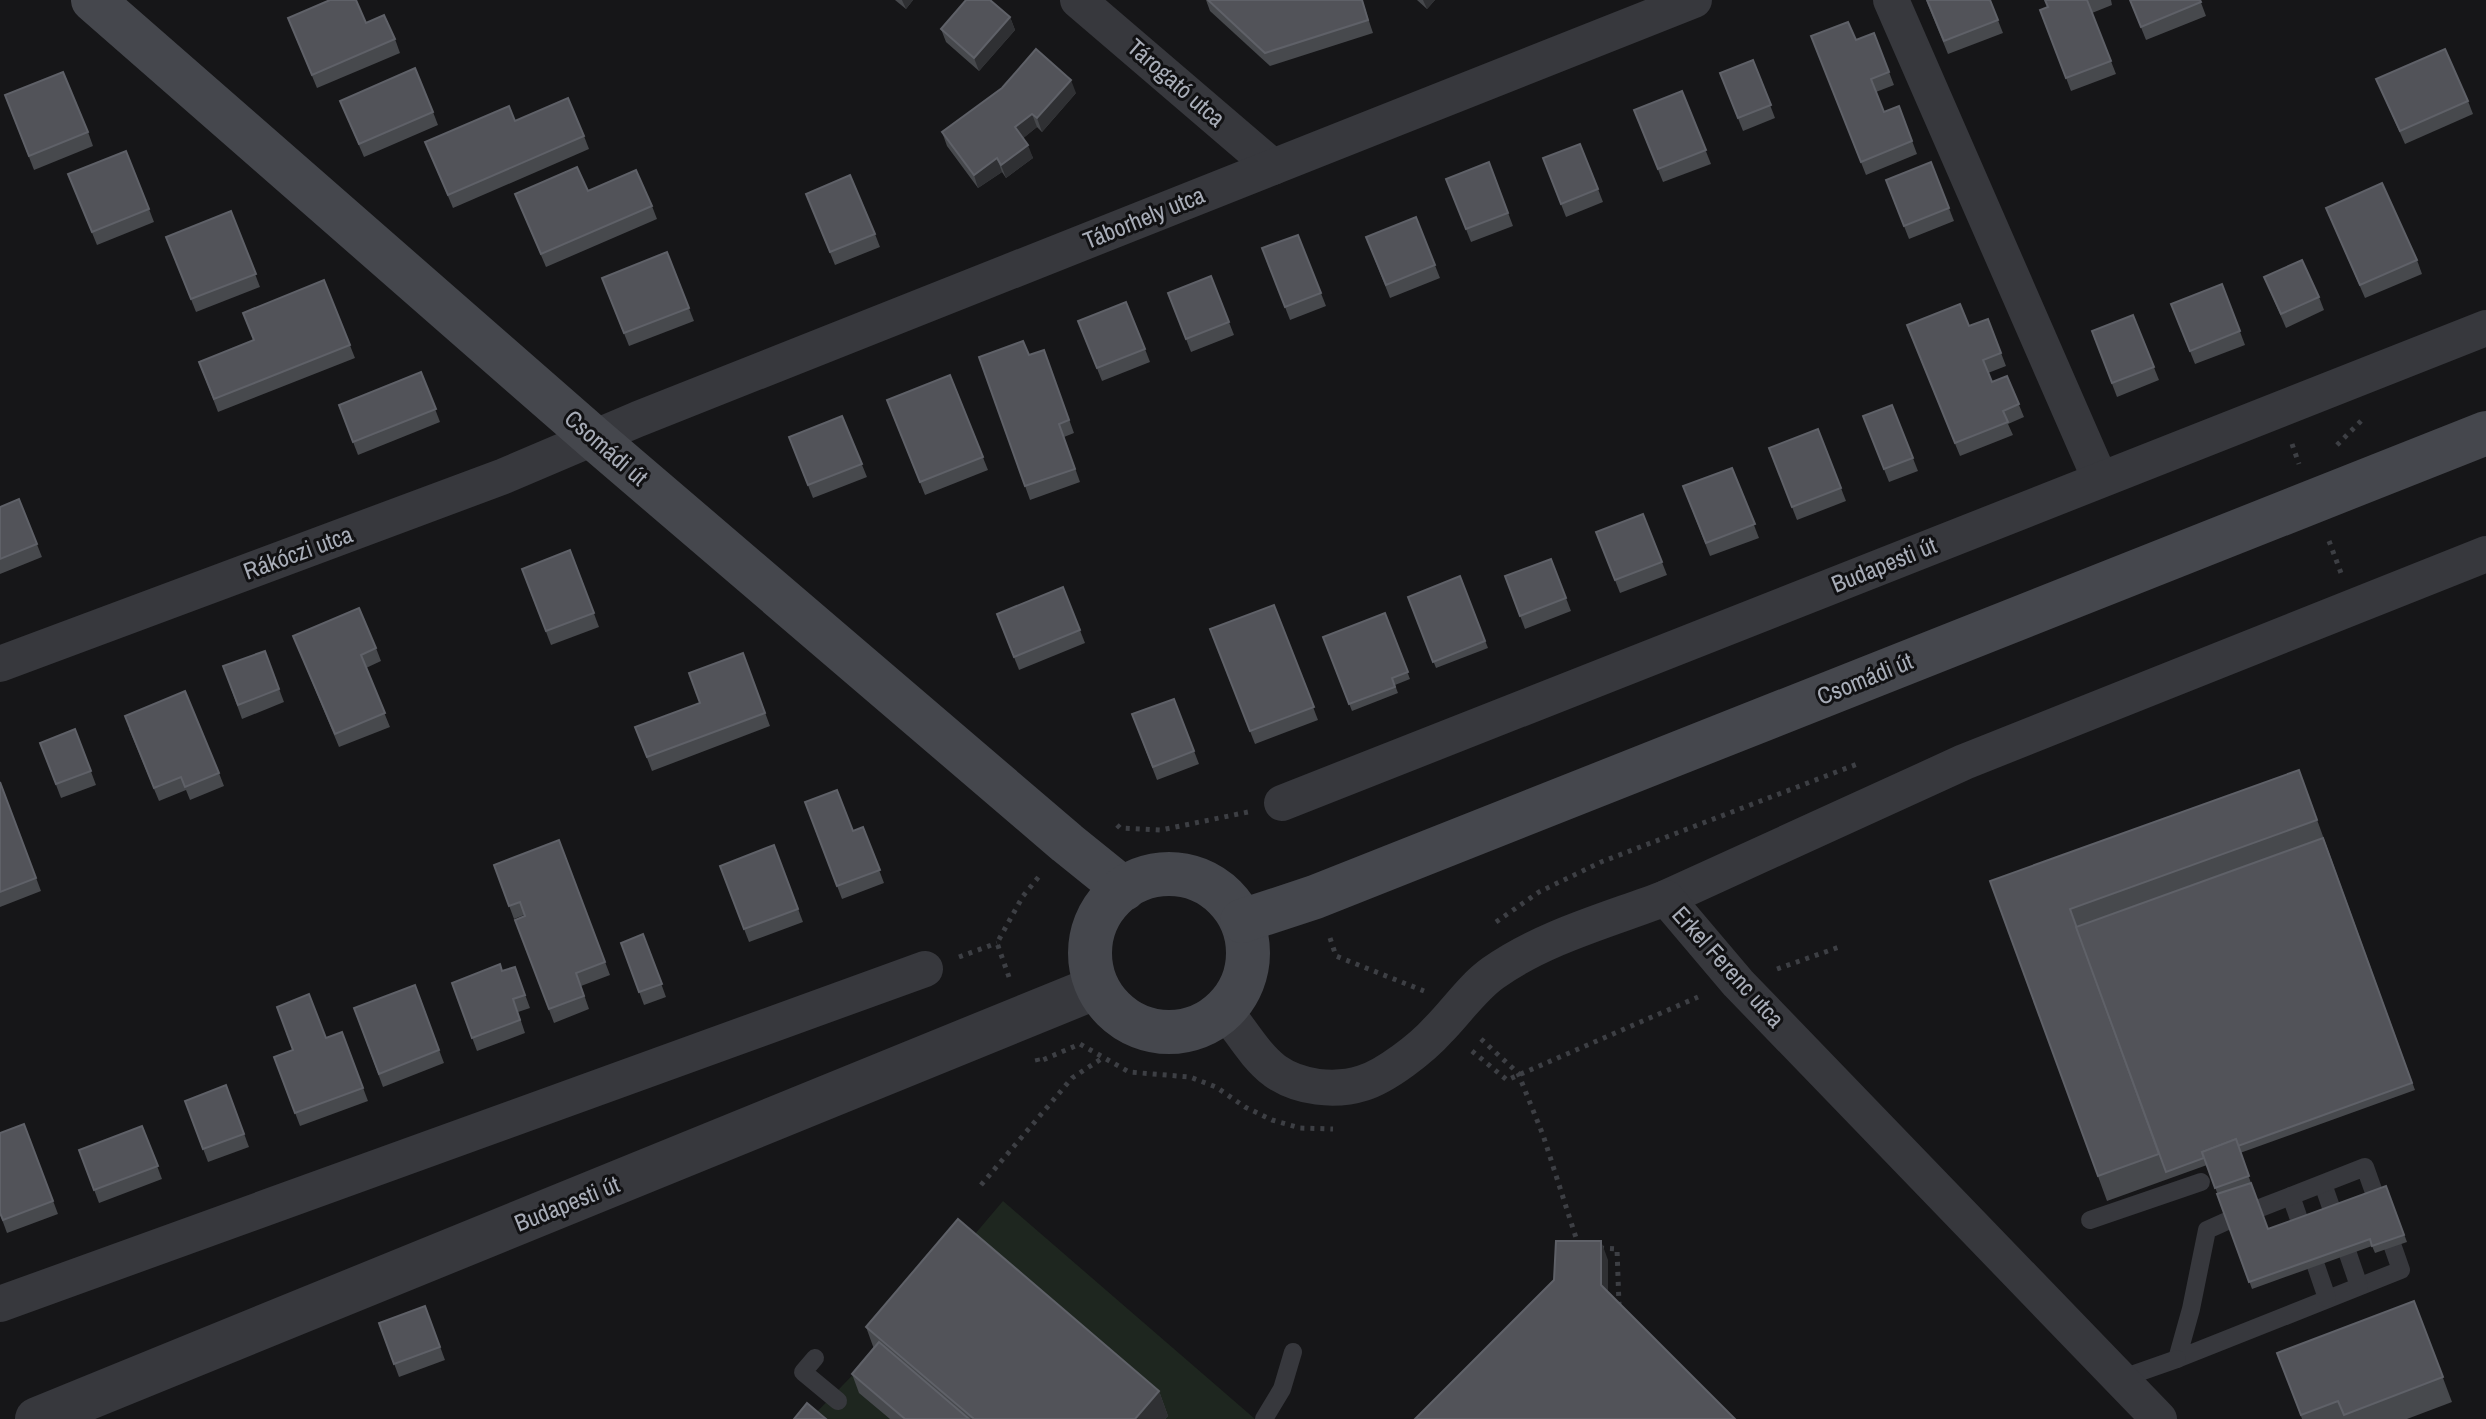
<svg xmlns="http://www.w3.org/2000/svg" width="2486" height="1419" font-family="'Archivo Narrow',sans-serif">
	<style>
		.green { fill: #1e261f }
		.lines { fill: none; stroke-linecap: round; stroke-linejoin: round }
		.path { stroke: #3d3f44; stroke-width: 5; stroke-dasharray: 4 6; stroke-linecap: butt }
		.service { stroke: #37383d; stroke-width: 18 }
		.minor { stroke: #37383d; stroke-width: 36 }
		.tertiary { stroke: #37383d; stroke-width: 44 }
		.secondary { stroke: #45474d; stroke-width: 44 }
		.wall { fill: #47494d }
		.shaded-wall { fill: #2f3033 }
		.building { fill: #525359; stroke: #5f6168; stroke-width: 2 }
		.labels { text-anchor: middle; stroke-width: 6; stroke-linejoin: round; paint-order: stroke }
		.street-label { font-size: 24px; fill: #a8adb8; stroke: #111113 }
	</style>
	<rect width="100%" height="100%" fill="#161618"/>
	<!-- green -->
	<path class="green" d="M1003,1201L1255,1419H810L875,1352Z"/>
	<g class="lines">
		<!-- path -->
		<g class="path">
			<path d="M2292,444L2299,464"/>
			<path d="M2337,445L2361,421"/>
			<path d="M2329,541L2341,573"/>
			<path d="M1117,825L1120,828L1161,830L1248,812"/>
			<path d="M1496,922L1539,892L1601,862L1860,763"/>
			<path d="M1330,938L1336,956L1424,991"/>
			<path d="M959,957L997,943"/>
			<path d="M1777,969L1842,946"/>
			<path d="M1009,977L997,943L1023,896L1041,874"/>
			<path d="M1481,1039L1518,1073L1543,1135L1579,1247"/>
			<path d="M1472,1051L1507,1080L1698,997"/>
			<path d="M1037,1058L1038,1062L1080,1044L1129,1072L1190,1077L1216,1087L1245,1107L1272,1120L1300,1128L1333,1129"/>
			<path d="M981,1185L1072,1078L1104,1057"/>
			<path d="M1600,1248L1617,1249L1619,1305"/>
		</g>
		<!-- service -->
		<g class="service">
			<path d="M2323,1184L2333,1213"/>
			<path d="M2291,1196L2301,1225"/>
			<path d="M2260,1208L2365,1167L2376,1198"/>
			<path d="M2090,1220L2201,1182"/>
			<path d="M2227,1221L2207,1230L2191,1309L2177,1359L2401,1270L2393,1247"/>
			<path d="M2348,1254L2359,1286"/>
			<path d="M2316,1266L2327,1298"/>
			<path d="M815,1358L803,1372L838,1401"/>
			<path d="M2120,1379L2177,1359"/>
			<path d="M1264,1419L1282,1389L1293,1352"/>
		</g>
		<!-- minor -->
		<g class="minor">
			<path d="M1078,0L1273,167"/>
			<path d="M1891,0L2100,479"/>
			<path d="M0,664L504,476L638,419L1694,0"/>
			<path d="M1282,803L2486,328"/>
			<path d="M1666,898L1964,762L2486,554"/>
			<path d="M1224,1010C1241,1030 1254,1055 1275,1071C1299,1088 1335,1092 1363,1083C1386,1076 1422,1048 1438,1030C1456,1012 1472,988 1493,973C1544,937 1608,920 1666,898L1738,983L2159,1419"/>
			<path d="M0,1304L925,969"/>
		</g>
		<!-- tertiary -->
		<path class="tertiary" d="M37,1419L1097,987"/>
		<!-- secondary -->
		<g class="secondary">
			<path d="M93,0L595,439L1067,843L1124,889"/>
			<circle cx="1169" cy="953" r="79"/>
			<path d="M1242,921L1315,897L2486,433"/>
		</g>
	</g>
	<!-- wall -->
	<g class="wall">
		<path d="M895,0H913L906,9Z"/>
		<path d="M1206,0H1362L1373,33L1270,66L1210,11Z"/>
		<path d="M1417,0H1435L1427,9Z"/>
		<path d="M1926,0H1990L2003,33L1948,54Z"/>
		<path d="M2045,0H2111L2112,5L2092,13L2116,74L2071,91L2040,10L2048,7Z"/>
		<path d="M2130,0H2200L2206,16L2146,40Z"/>
		<path d="M1010,17L1015,30L979,71L946,42L941,29Z"/>
		<path d="M288,18L395,39L400,53L317,88Z"/>
		<path d="M1874,33L1894,85L1876,92L1884,112L1899,106L1917,154L1866,175L1811,36L1856,40Z"/>
		<path d="M1753,60L1775,118L1743,131L1720,73Z"/>
		<path d="M2376,79L2468,101L2473,114L2405,144Z"/>
		<path d="M1682,91L1711,164L1663,182L1634,110Z"/>
		<path d="M1076,93L1042,132L1037,127L1023,138L1033,158L1006,178L1002,172L978,188L947,146L942,132Z"/>
		<path d="M5,95L88,132L93,146L34,170Z"/>
		<path d="M340,101L433,112L438,125L364,157Z"/>
		<path d="M515,121L584,136L589,149L453,208L425,142Z"/>
		<path d="M1543,158L1598,189L1603,202L1566,217Z"/>
		<path d="M1489,162L1513,226L1471,242L1446,179Z"/>
		<path d="M1931,162L1954,221L1909,239L1886,180Z"/>
		<path d="M68,174L149,209L154,222L97,245Z"/>
		<path d="M588,191L652,206L657,219L546,267L515,194Z"/>
		<path d="M806,194L875,234L880,247L835,265Z"/>
		<path d="M2326,208L2417,260L2422,274L2365,298Z"/>
		<path d="M231,211L260,287L196,312L166,237Z"/>
		<path d="M1416,217L1440,278L1390,298L1366,237Z"/>
		<path d="M1298,235L1326,306L1290,320L1262,248Z"/>
		<path d="M667,252L694,321L629,346L602,278Z"/>
		<path d="M1211,276L1234,335L1191,352L1168,293Z"/>
		<path d="M2264,277L2319,297L2324,310L2286,328Z"/>
		<path d="M324,280L355,358L218,412L199,362L254,340Z"/>
		<path d="M2222,284L2245,345L2195,364L2171,304Z"/>
		<path d="M2133,315L2159,380L2117,397L2092,331Z"/>
		<path d="M1988,319L2006,366L1988,373L1992,382L2007,376L2024,417L2008,424L2013,435L1960,456L1912,338L1969,326Z"/>
		<path d="M1078,321L1145,349L1150,362L1102,381Z"/>
		<path d="M1044,350L1074,433L1064,437L1080,482L1030,500L1025,486L1029,355Z"/>
		<path d="M421,372L440,422L358,455L339,405Z"/>
		<path d="M950,375L988,470L925,495L887,400Z"/>
		<path d="M1892,405L1918,471L1889,482L1863,416Z"/>
		<path d="M842,416L867,477L813,498L789,437Z"/>
		<path d="M1818,429L1846,501L1797,520L1769,448Z"/>
		<path d="M1732,468L1759,538L1710,556L1683,486Z"/>
		<path d="M19,499L42,557L0,574V507Z"/>
		<path d="M1643,514L1667,575L1620,593L1596,532Z"/>
		<path d="M570,550L599,627L551,645L522,569Z"/>
		<path d="M1551,559L1571,611L1525,629L1505,576Z"/>
		<path d="M1460,576L1488,648L1436,668L1408,597Z"/>
		<path d="M1063,587L1085,643L1019,670L997,614Z"/>
		<path d="M1274,605L1318,720L1255,744L1210,629Z"/>
		<path d="M1385,613L1410,679L1395,685L1398,693L1352,711L1323,637Z"/>
		<path d="M293,636L376,648L381,661L366,668L390,727L339,747Z"/>
		<path d="M265,651L284,702L242,719L223,666Z"/>
		<path d="M743,653L770,726L652,771L635,727L700,703Z"/>
		<path d="M1174,699L1199,764L1157,780L1132,714Z"/>
		<path d="M75,729L96,785L61,798L40,743Z"/>
		<path d="M129,729L219,773L224,786L190,800L186,790L159,801Z"/>
		<path d="M2299,770L2415,1090L2240,1153L2268,1229L2386,1186L2407,1242L2375,1253L2372,1246L2252,1289L2207,1165L2107,1201L1990,881Z"/>
		<path d="M0,782L41,891L0,907Z"/>
		<path d="M805,802L853,831L863,827L884,883L842,899Z"/>
		<path d="M559,840L610,975L581,986L589,1009L554,1023L515,920L525,916L524,915L514,919L494,865Z"/>
		<path d="M774,845L803,922L749,942L720,866Z"/>
		<path d="M643,934L666,997L644,1005L621,943Z"/>
		<path d="M515,967L530,1008L518,1012L525,1033L477,1051L452,983L502,971Z"/>
		<path d="M415,985L444,1063L383,1087L354,1008Z"/>
		<path d="M342,1032L368,1101L300,1126L274,1057Z"/>
		<path d="M226,1085L249,1147L208,1162L185,1101Z"/>
		<path d="M24,1124L58,1214L7,1233L0,1214Z"/>
		<path d="M142,1126L162,1179L99,1203L79,1150Z"/>
		<path d="M2414,1301L2452,1402L2407,1419H2302L2277,1353Z"/>
		<path d="M425,1306L445,1360L399,1377L379,1323Z"/>
		<path d="M866,1327L1159,1391L1168,1416L1165,1419H890L859,1393L852,1374L874,1349Z"/>
	</g>
	<!-- shaded-wall -->
	<g class="shaded-wall">
		<path d="M902,0H913L906,9Z"/>
		<path d="M1423,0H1435L1427,9Z"/>
		<path d="M1010,17L1015,30L979,71L974,58Z"/>
		<path d="M1071,80L1076,93L1042,132L1037,118Z"/>
		<path d="M1032,114L1037,127L1020,141L1015,127Z"/>
		<path d="M1028,145L1033,158L1006,178L1001,165Z"/>
		<path d="M997,158L1002,172L978,188L974,175Z"/>
		<path d="M1601,1241L1608,1260V1304L1601,1285Z"/>
		<path d="M1159,1391L1168,1416L1165,1419H1135Z"/>
	</g>
	<!-- building -->
	<g class="building">
		<path d="M330,0H356L366,23L384,15L395,39L312,75L288,18Z"/>
		<path d="M966,0H990L1010,17L974,58L941,29Z"/>
		<path d="M1208,0H1362L1368,20L1265,53Z"/>
		<path d="M1927,0H1990L1998,20L1944,41Z"/>
		<path d="M2045,0H2087L2111,61L2066,78L2040,10L2048,7Z"/>
		<path d="M2130,0H2200L2201,2L2141,27Z"/>
		<path d="M1848,22L1856,40L1874,33L1889,72L1871,79L1884,112L1899,106L1912,141L1861,162L1811,36Z"/>
		<path d="M1036,49L1071,80L1037,118L1032,114L1015,127L1028,145L1001,165L997,158L974,175L942,132L1002,88Z"/>
		<path d="M2445,49L2468,101L2400,131L2376,79Z"/>
		<path d="M1753,60L1771,105L1738,118L1720,73Z"/>
		<path d="M415,68L433,112L359,144L340,101Z"/>
		<path d="M63,72L88,132L29,156L5,95Z"/>
		<path d="M1682,91L1706,150L1658,169L1634,110Z"/>
		<path d="M568,98L584,136L448,195L425,142L509,106L515,121Z"/>
		<path d="M1580,144L1598,189L1561,204L1543,158Z"/>
		<path d="M126,151L149,209L92,232L68,174Z"/>
		<path d="M1489,162L1508,213L1466,229L1446,179Z"/>
		<path d="M1931,162L1949,208L1904,226L1886,180Z"/>
		<path d="M577,167L588,191L636,170L652,206L541,254L515,194Z"/>
		<path d="M850,175L875,234L830,252L806,194Z"/>
		<path d="M2382,183L2417,260L2360,285L2326,208Z"/>
		<path d="M231,211L256,274L191,299L166,237Z"/>
		<path d="M1416,217L1435,265L1386,285L1366,237Z"/>
		<path d="M1298,235L1321,293L1285,307L1262,248Z"/>
		<path d="M667,252L689,308L624,333L602,278Z"/>
		<path d="M2302,260L2319,297L2281,314L2264,277Z"/>
		<path d="M1211,276L1229,322L1186,339L1168,293Z"/>
		<path d="M324,280L350,345L214,399L199,362L254,340L243,313Z"/>
		<path d="M2222,284L2240,331L2190,351L2171,304Z"/>
		<path d="M1126,302L1145,349L1097,368L1078,321Z"/>
		<path d="M1960,304L1969,326L1988,319L2001,353L1983,360L1992,382L2007,376L2019,404L2003,411L2008,422L1955,443L1907,325Z"/>
		<path d="M2133,315L2154,367L2112,383L2092,331Z"/>
		<path d="M1023,341L1029,355L1044,350L1069,420L1059,424L1075,469L1025,486L979,357Z"/>
		<path d="M421,372L436,409L353,442L339,405Z"/>
		<path d="M950,375L983,457L920,482L887,400Z"/>
		<path d="M1892,405L1913,458L1884,469L1863,416Z"/>
		<path d="M842,416L862,464L808,485L789,437Z"/>
		<path d="M1818,429L1841,488L1792,507L1769,448Z"/>
		<path d="M1732,468L1755,524L1706,543L1683,486Z"/>
		<path d="M19,499L37,544L0,559V507Z"/>
		<path d="M1643,514L1662,562L1615,580L1596,532Z"/>
		<path d="M570,550L594,613L546,631L522,569Z"/>
		<path d="M1551,559L1566,598L1520,616L1505,576Z"/>
		<path d="M1460,576L1485,641L1433,662L1408,597Z"/>
		<path d="M1063,587L1080,630L1014,657L997,614Z"/>
		<path d="M1274,605L1314,707L1250,731L1210,629Z"/>
		<path d="M359,608L376,648L361,655L385,713L335,734L293,636Z"/>
		<path d="M1385,613L1408,672L1392,678L1395,687L1349,704L1323,637Z"/>
		<path d="M265,651L279,689L238,705L223,666Z"/>
		<path d="M743,653L765,713L647,757L635,727L700,703L689,673Z"/>
		<path d="M185,691L219,773L185,787L181,777L154,788L125,716Z"/>
		<path d="M1174,699L1194,751L1153,767L1132,714Z"/>
		<path d="M75,729L91,771L56,784L40,743Z"/>
		<path d="M2299,770L2317,820L2070,909L2159,1154L2098,1176L1990,881Z"/>
		<path d="M0,782L36,878L0,892Z"/>
		<path d="M837,790L853,831L863,827L880,870L837,886L805,802Z"/>
		<path d="M2323,838L2412,1083L2238,1146L2236,1139L2202,1152L2204,1158L2166,1172L2076,927Z"/>
		<path d="M559,840L605,962L576,973L584,996L549,1009L515,920L525,916L520,902L509,906L494,865Z"/>
		<path d="M774,845L798,909L744,929L720,866Z"/>
		<path d="M643,934L662,984L639,992L621,943Z"/>
		<path d="M500,964L502,971L515,967L525,995L513,999L520,1020L472,1038L452,983Z"/>
		<path d="M415,985L439,1050L379,1074L354,1008Z"/>
		<path d="M309,994L326,1038L342,1032L363,1088L295,1113L274,1057L293,1050L277,1007Z"/>
		<path d="M226,1085L244,1134L203,1149L185,1101Z"/>
		<path d="M24,1124L53,1201L3,1220L0,1213V1133Z"/>
		<path d="M142,1126L158,1166L94,1190L79,1150Z"/>
		<path d="M2236,1139L2249,1176L2215,1188L2202,1152Z"/>
		<path d="M2251,1183L2268,1229L2386,1186L2404,1235L2372,1246L2370,1239L2249,1282L2217,1194Z"/>
		<path d="M958,1219L1159,1391L1135,1419H974L866,1327Z"/>
		<path d="M1556,1241H1601V1285L1735,1419H1415L1554,1280Z"/>
		<path d="M2414,1301L2443,1377L2344,1415L2338,1401L2301,1415L2277,1353Z"/>
		<path d="M425,1306L440,1347L394,1364L379,1323Z"/>
		<path d="M879,1342L969,1419H905L852,1374Z"/>
		<path d="M807,1403L826,1419H794Z"/>
	</g>
	<g class="labels">
		<!-- street labels -->
		<g class="street-label">
			<text transform="translate(1176 83) rotate(41)" y="8">Tárogató utca</text>
			<text transform="translate(1144 218) rotate(-22)" y="8">Táborhely utca</text>
			<text transform="translate(606 448) rotate(41)" y="8">Csomádi út</text>
			<text transform="translate(298 553) rotate(-20)" y="8">Rákóczi utca</text>
			<text transform="translate(1884 565) rotate(-22)" y="8">Budapesti út</text>
			<text transform="translate(1865 679) rotate(-22)" y="8">Csomádi út</text>
			<text transform="translate(1728 967) rotate(48)" y="8">Erkel Ferenc utca</text>
			<text transform="translate(567 1204) rotate(-22)" y="8">Budapesti út</text>
		</g>
	</g>
</svg>
